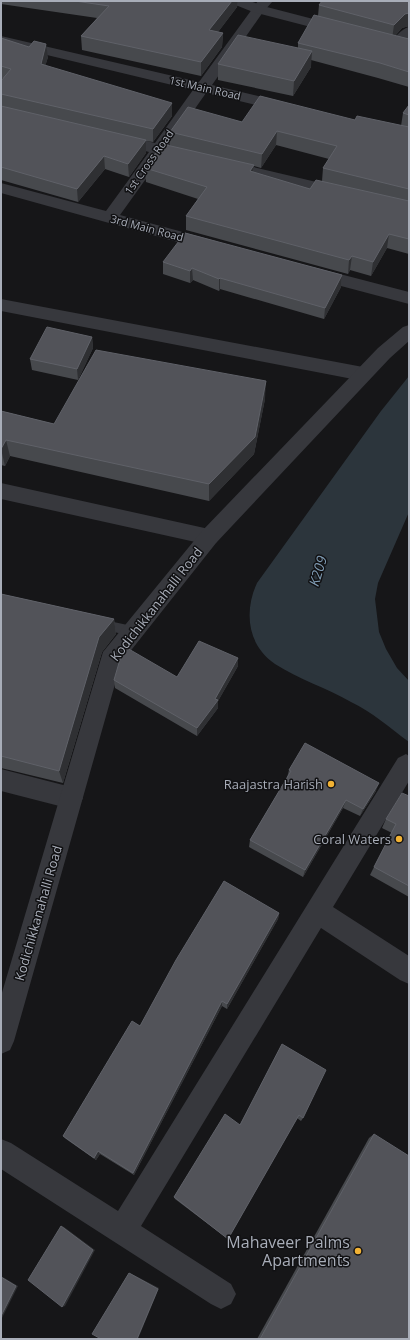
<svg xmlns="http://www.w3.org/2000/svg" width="410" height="1340" font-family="'Open Sans',sans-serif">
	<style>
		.water { fill: #2c353c }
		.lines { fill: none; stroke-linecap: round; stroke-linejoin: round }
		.service { fill: #37383d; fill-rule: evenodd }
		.minor { fill: #37383d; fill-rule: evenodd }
		.tertiary { fill: #37383d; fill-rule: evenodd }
		.wall { fill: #47494d; fill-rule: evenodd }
		.shaded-wall { fill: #2f3033 }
		.building { fill: #525359; stroke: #5f6168 }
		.poi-dot { fill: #f2b234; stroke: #111113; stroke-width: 1.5 }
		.labels { text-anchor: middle; stroke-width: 3; stroke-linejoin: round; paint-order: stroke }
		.far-street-label { font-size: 11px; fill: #a8adb8; stroke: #111113 }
		.street-label { font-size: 13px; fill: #a8adb8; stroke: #111113 }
		.poi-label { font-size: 13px; fill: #a8adb8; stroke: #111113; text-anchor: end }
		.water-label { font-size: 14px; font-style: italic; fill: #7f9bb3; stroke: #111113 }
		.near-poi-label { font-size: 16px; fill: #a8adb8; stroke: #111113; text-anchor: end }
	</style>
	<rect width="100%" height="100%" fill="#161618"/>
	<!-- water -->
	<path class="water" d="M409,376V512L378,583L375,599L379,632L386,649L397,668L409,681V742C390,728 372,712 351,702C327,688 298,679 275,664C247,645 244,611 257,583L381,411Z"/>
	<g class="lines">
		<!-- service -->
		<path class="service" d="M100,619L132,626L136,627L138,631L136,635L132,636L100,629L96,627L94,624L96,621Z"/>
		<!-- minor -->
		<g class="minor">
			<path d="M258,1H273L263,12L212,85L291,104L294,107L291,110L286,112L206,93L168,147L193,153L195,156L193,159L187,161L163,155L120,215L216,241L218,245L216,249L210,251L1,193V183L106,211L149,152L112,142L109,139L112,136L117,134L155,143L193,90L1,44V36L199,82Z"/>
			<path d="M409,27V39L401,48H391L389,45C394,38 401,29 409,27Z"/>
			<path d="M224,160L346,189L348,193L346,197L340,198L218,168L216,165L218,162Z"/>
			<path d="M313,267L409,292V304L307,277L304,273L307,269Z"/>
			<path d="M1,299L363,367L369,369L372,374L369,379L363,381L1,311Z"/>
			<path d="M1,483L209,529L216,531L219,537L216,543L209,545L1,499Z"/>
			<path d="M406,754L409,756V781L333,907L409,956V984L400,980L321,928L141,1226L231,1284L236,1294L231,1304L221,1309L211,1304L1,1169V1139L11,1143L118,1211L398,758Z"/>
			<path d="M1,769L71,787L79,790L83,798L79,806L71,809L1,791Z"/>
		</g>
		<!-- tertiary -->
		<g class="tertiary">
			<path d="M231,1H250L263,6L344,27L346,30L344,33H334L253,12L233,4Z"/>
			<path d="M409,325V341L390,358L216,543L121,663L14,1041L10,1050L1,1054V996L103,652L202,531L378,348L403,327Z"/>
		</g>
	</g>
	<!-- wall -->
	<g class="wall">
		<path d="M1,1H238L237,7L218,32L223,33L222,47L201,76L82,50L81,36L97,18L1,4Z"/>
		<path d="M409,1V26L402,28L395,36L408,39L409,34V87L378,78L311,60V67L293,96L218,80V64L298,48V43L318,16L319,5Z"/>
		<path d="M1,38L48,57L45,66L172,116L153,142L146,141V153L129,177L105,169L78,202L1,180V81L3,79L1,78Z"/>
		<path d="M409,105V254L387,248L371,276L350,270L348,274L186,230V216L198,199L146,182L145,168L170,146V132L242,122L355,120L401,126L403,113ZM276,145L329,159L323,168L322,181L310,189L254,173V166L261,168Z"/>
		<path d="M163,262L342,275L341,287L324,319L220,289L219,291L193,280L190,283L163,274Z"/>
		<path d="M92,337L93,348L78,380L32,370L30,359Z"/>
		<path d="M265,399L254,454L209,501L10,456L5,466L1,465V411L54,424Z"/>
		<path d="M1,594L114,619L116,634L102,652L63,783L1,768Z"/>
		<path d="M238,666L218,701V708L197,736L115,688L114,680L177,677Z"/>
		<path d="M289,770L376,791L360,816L343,808L303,877L249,847L250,840L287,778Z"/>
		<path d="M409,796V897L370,875L374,867L392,833L382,828L386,819Z"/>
		<path d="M279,913L278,919L227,1009L222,1006L134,1175L100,1154L96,1160L66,1139L63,1136L140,1026Z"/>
		<path d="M282,1044L303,1118L301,1121L297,1118L228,1239L175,1199L174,1197L240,1125Z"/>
		<path d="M374,1134L409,1339H257L369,1138Z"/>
	</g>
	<!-- shaded-wall -->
	<g class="shaded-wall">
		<path d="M232,1H238L237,7L209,44V30Z"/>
		<path d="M409,13V26L402,28L392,39L394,25L405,14Z"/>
		<path d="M223,33L222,47L201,76V62Z"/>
		<path d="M46,44L48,57L42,77L41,64Z"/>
		<path d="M312,51L311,67L293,96L294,81Z"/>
		<path d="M172,103V116L153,142V129Z"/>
		<path d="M277,131L276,145L261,168L262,154Z"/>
		<path d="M146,140V153L129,177L128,164Z"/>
		<path d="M104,156L105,169L78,202L77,189Z"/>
		<path d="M254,165L253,179L250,171Z"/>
		<path d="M389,234L387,248L371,276L373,262Z"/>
		<path d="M352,256L350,270L348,274L349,260Z"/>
		<path d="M192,268L193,280L190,283V271Z"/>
		<path d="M342,275L341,287L324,319L325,308Z"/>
		<path d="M220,278V289L219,291V279Z"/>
		<path d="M92,337L93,348L78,380L77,369Z"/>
		<path d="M266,381L265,399L254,454L209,501V484Z"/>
		<path d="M6,440L10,456L5,466L1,449Z"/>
		<path d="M114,619L116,634L102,652L63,783L59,771L99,637Z"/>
		<path d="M238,658V666L218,701V708L197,736V728Z"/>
		<path d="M379,783L376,791L360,816L363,809Z"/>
		<path d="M346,800L343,808L303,877L305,870Z"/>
		<path d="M279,913L278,919L227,1009V1004Z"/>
		<path d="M222,1001V1006L134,1175L133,1173Z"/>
		<path d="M98,1151L100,1154L96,1160L94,1158Z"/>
		<path d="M61,1226L64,1227L95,1250L65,1306L62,1307Z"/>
		<path d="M129,1273H130L159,1288L138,1339H137Z"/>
		<path d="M1,1276L18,1286L1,1320Z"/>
	</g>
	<!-- building -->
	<g class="building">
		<path d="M75,1H232L209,30L223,33L201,62L81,36L109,6Z"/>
		<path d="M322,1H409V13L405,14L394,25L319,5Z"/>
		<path d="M314,15L409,39V72L380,63L298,43Z"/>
		<path d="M238,35L312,51L294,81L218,64Z"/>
		<path d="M1,38L29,47L34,41L46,44L41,64L172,103L153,129L1,94V81L11,69L1,66Z"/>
		<path d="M260,96L355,120L357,116L409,127V189L323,168L337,146L277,131L262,154L170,132L188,107L242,122Z"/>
		<path d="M409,105V115L403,113Z"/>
		<path d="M1,106L146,140L128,164L104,156L77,189L1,167Z"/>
		<path d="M162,144L254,165L250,171L310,189L316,180L409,201V239L389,234L373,262L352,256L349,260L186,216L207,187L145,168Z"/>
		<path d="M185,233L342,275L325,308L220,278L219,279L192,268L190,271L163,262Z"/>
		<path d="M47,327L92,337L77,369L30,359Z"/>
		<path d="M96,350L266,381L255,437L209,484L6,440L1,449V411L54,424Z"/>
		<path d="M1,594L114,619L99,637L59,771L1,756Z"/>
		<path d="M199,641L238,658L215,699L218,700L197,728L114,680L121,656L127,648L177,677Z"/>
		<path d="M305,743L379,783L363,809L346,800L305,870L250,840L291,771L289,770Z"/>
		<path d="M402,793L409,796V886L374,867L396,824L386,819Z"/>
		<path d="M224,881L279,913L227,1004L222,1001L133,1173L98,1151L94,1158L63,1136L132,1021L140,1026L176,960Z"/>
		<path d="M282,1044L326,1070L303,1118L299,1115L228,1239L174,1197L225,1114L240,1125Z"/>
		<path d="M374,1134L409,1156V1339H260Z"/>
		<path d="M61,1226L93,1250L62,1307L28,1280Z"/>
		<path d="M129,1273L158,1289L137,1339H101L92,1334Z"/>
		<path d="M1,1277L16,1286L1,1316Z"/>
	</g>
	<!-- markers -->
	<g class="poi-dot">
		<circle cx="331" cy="784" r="4"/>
		<circle cx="399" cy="839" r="4"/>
		<circle cx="358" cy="1251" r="4"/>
	</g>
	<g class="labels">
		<!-- far-street labels -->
		<g class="far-street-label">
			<text transform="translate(205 88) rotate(13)" y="4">1st Main Road</text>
			<text transform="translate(149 162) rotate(-55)" y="4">1st Cross Road</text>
			<text transform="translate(147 228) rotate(15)" y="4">3rd Main Road</text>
		</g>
		<!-- street labels -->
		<g class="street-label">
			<text transform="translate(156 604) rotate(-52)" y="5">Kodichikkanahalli Road</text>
			<text transform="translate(38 913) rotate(-74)" y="5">Kodichikkanahalli Road</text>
		</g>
		<!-- poi labels -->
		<g class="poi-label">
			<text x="323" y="789">Raajastra Harish</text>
			<text x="391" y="844">Coral Waters</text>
		</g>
		<!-- water labels -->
		<g class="water-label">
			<text transform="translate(318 571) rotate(-73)" y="5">K209</text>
		</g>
		<!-- near-poi labels -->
		<g class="near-poi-label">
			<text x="350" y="1248">Mahaveer Palms<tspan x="350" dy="18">Apartments</tspan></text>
		</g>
	</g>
	<!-- border -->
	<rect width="410" height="1340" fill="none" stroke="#a8adb8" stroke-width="4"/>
</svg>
